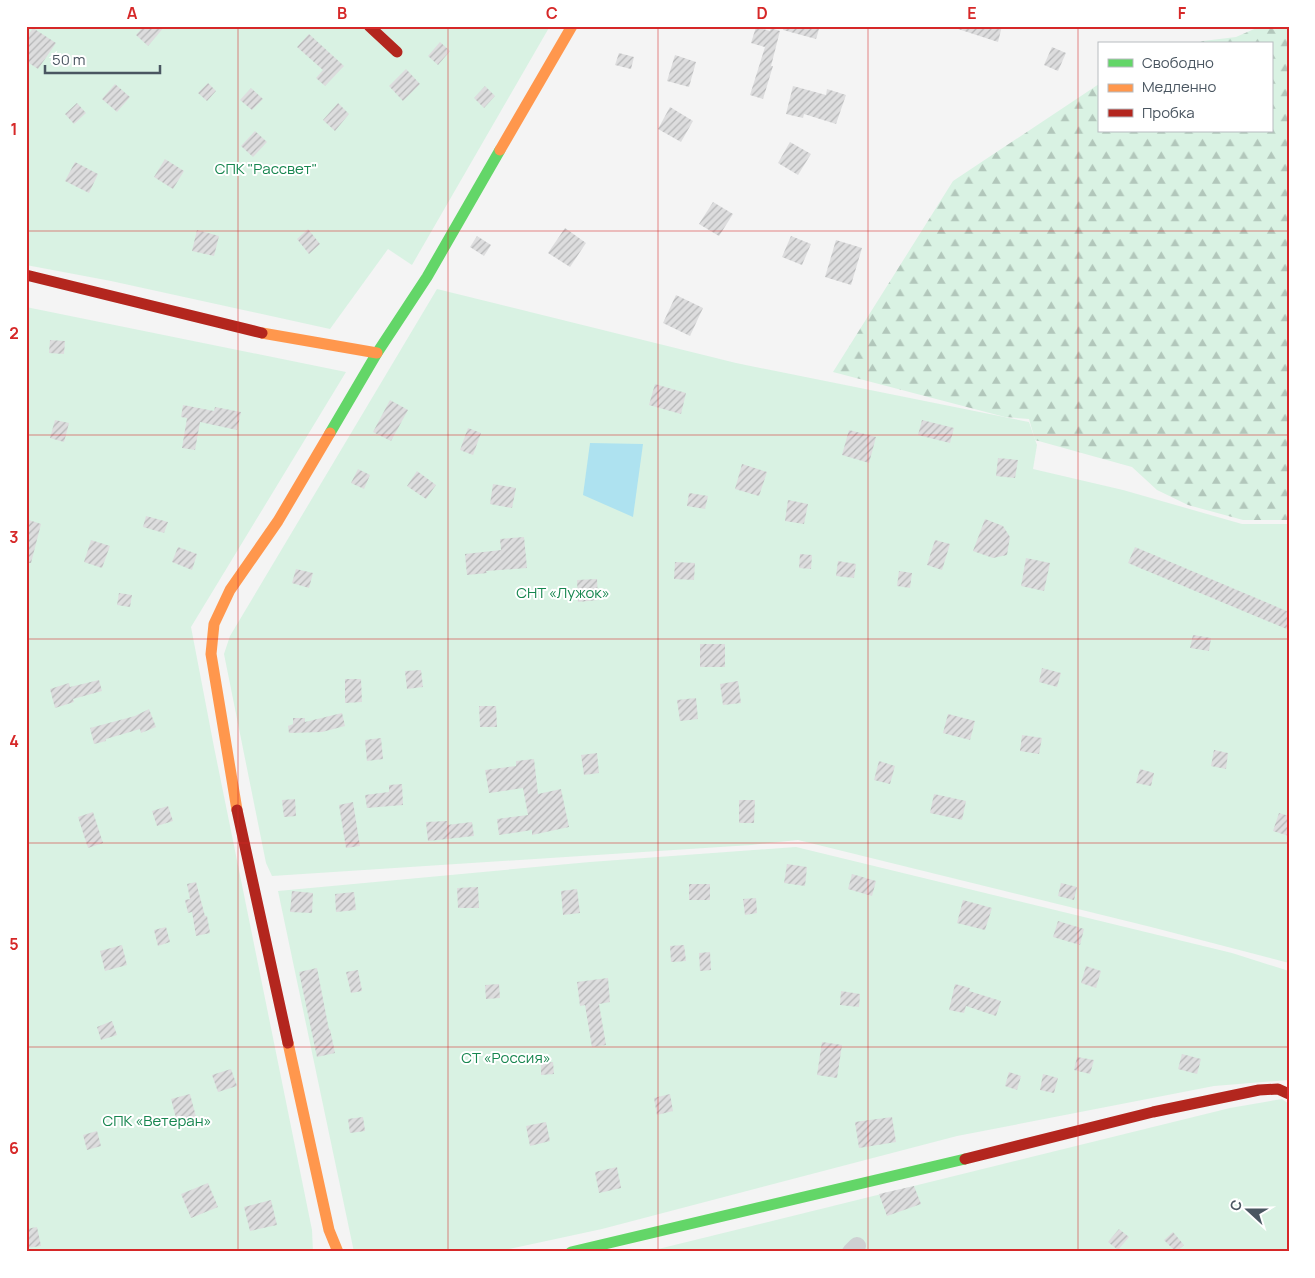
<svg xmlns="http://www.w3.org/2000/svg" width="1315" height="1278" font-family="Manrope,sans-serif">
	<style>
		.forest { fill: url(#forest-firs) }
		.green { fill: #d9f2e3 }
		.water { fill: #aee2f0 }
		.building { fill: url(#building-hatch) }
		.lines { fill: none; stroke-linecap: round; stroke-linejoin: round }
		.street { stroke: #ced0d2; stroke-width: 18 }
		.fast { stroke: #63d668; stroke-width: 11 }
		.slow { stroke: #ff974d; stroke-width: 11 }
		.jam { stroke: #b3261e; stroke-width: 11 }
		.grid { fill: none; stroke: #d62828; stroke-width: 1; stroke-opacity: 0.55 }
		.labels { text-anchor: middle; stroke-width: 4; stroke-linejoin: round; paint-order: stroke }
		.park-label { font-size: 15px; fill: #17864f; stroke: #fff }
		.neatline { fill: none; stroke: #d62828; stroke-width: 2 }
		.grid-label { font-size: 16px; text-anchor: middle; font-weight: bold; fill: #d62828 }
	</style>
	<defs>
		<pattern id="forest-firs" width="22" height="20" patternUnits="userSpaceOnUse" patternTransform="scale(1.25)"><rect width="22" height="20" fill="#d9f2e3"/><path d="M5 1l3.5 6h-7zM16 11l3.5 6h-7z" fill="#b2c7bb"/></pattern>
		<pattern id="building-hatch" width="6" height="6" patternUnits="userSpaceOnUse" patternTransform="scale(1.25)"><rect width="6" height="6" fill="#ddddde"/><path d="M-1 1l2-2M0 6l6-6M5 7l2-2" fill="none" stroke="#b5b6b7"/></pattern>
	</defs>
	<rect width="100%" height="100%" fill="#f4f4f4"/>
	<!-- forest -->
	<path class="forest" d="M1261,26H1289V520H1243L1188,505L1157,490L1132,467L1035,440L1029,419L1005,417L833,372L953,181L1099,84V131H1271V44H1194L1203,41L1236,37Z"/>
	<!-- green -->
	<g class="green">
		<path d="M26,26H550L412,265L388,249L330,329L111,281L26,265Z"/>
		<path d="M437,289L736,363L1029,422L1037,445L1033,469L1123,490L1242,524H1289V963L1151,927L798,840L751,845L272,876L266,863L224,654L230,636Z"/>
		<path d="M26,307L346,372L191,627L214,747L312,1230L313,1252H26Z"/>
		<path d="M796,847L1232,953L1289,971V1080L1214,1086L957,1136L602,1229L495,1252H354L278,891L590,862Z"/>
		<path d="M1282,1099L1289,1104V1252H646L1230,1108Z"/>
	</g>
	<!-- water -->
	<path class="water" d="M590,443L643,444L633,517L583,495Z"/>
	<!-- building -->
	<g class="building">
		<path d="M144,26H165L148,46L136,35Z"/>
		<path d="M784,26H820L816,39L783,30Z"/>
		<path d="M958,26H1002L998,42L958,29Z"/>
		<path d="M756,27L770,31L771,28L780,31L771,66H773L763,99L750,95L765,47L751,43Z"/>
		<path d="M33,28L56,43L38,69L26,61V38Z"/>
		<path d="M309,34L344,66L325,86L316,78L323,70L297,47Z"/>
		<path d="M440,42L450,51L438,65L428,56Z"/>
		<path d="M1052,47L1066,53L1058,71L1044,65Z"/>
		<path d="M619,53L634,57L631,69L615,65Z"/>
		<path d="M675,55L696,62L689,87L667,81Z"/>
		<path d="M406,69L420,84L403,101L389,86Z"/>
		<path d="M208,83L216,91L207,101L198,93Z"/>
		<path d="M115,84L130,97L117,112L102,99Z"/>
		<path d="M485,86L495,96L484,108L474,98Z"/>
		<path d="M793,86L826,95L827,89L846,95L836,124L804,114L803,118L786,114Z"/>
		<path d="M251,88L263,99L252,110L240,100Z"/>
		<path d="M77,103L86,113L74,124L65,114Z"/>
		<path d="M338,103L349,114L335,131L323,120Z"/>
		<path d="M670,107L693,121L681,142L658,129Z"/>
		<path d="M255,131L267,142L253,157L241,146Z"/>
		<path d="M790,142L811,154L798,175L778,163Z"/>
		<path d="M165,159L184,171L173,189L154,177Z"/>
		<path d="M75,162L98,174L89,193L65,181Z"/>
		<path d="M713,202L733,214L719,236L699,224Z"/>
		<path d="M565,228L586,243L570,267L548,253Z"/>
		<path d="M308,229L320,244L309,254L297,239Z"/>
		<path d="M197,230L219,236L214,256L192,251Z"/>
		<path d="M477,236L491,245L484,256L470,247Z"/>
		<path d="M791,236L811,244L802,265L782,257Z"/>
		<path d="M836,240L862,248L851,285L825,277Z"/>
		<path d="M676,295L703,308L690,336L663,323Z"/>
		<path d="M50,340L65,341L64,354L49,353Z"/>
		<path d="M655,384L686,393L681,414L649,405Z"/>
		<path d="M390,400L408,410L391,441L373,432Z"/>
		<path d="M183,405L214,411L215,407L241,412L237,430L200,422L195,450L182,448L187,418L181,417Z"/>
		<path d="M55,420L69,423L64,442L50,438Z"/>
		<path d="M922,420L954,428L950,443L918,435Z"/>
		<path d="M468,428L481,433L473,455L460,450Z"/>
		<path d="M849,430L876,437L869,463L842,455Z"/>
		<path d="M998,458L1018,460L1015,478L996,476Z"/>
		<path d="M742,464L767,472L759,496L735,489Z"/>
		<path d="M358,469L370,475L364,489L351,483Z"/>
		<path d="M417,471L436,485L426,499L407,486Z"/>
		<path d="M493,484L516,488L512,508L490,504Z"/>
		<path d="M689,493L708,496L705,509L687,506Z"/>
		<path d="M788,500L808,504L804,524L785,521Z"/>
		<path d="M146,516L168,522L164,533L143,527Z"/>
		<path d="M26,519L41,524L31,563H26Z"/>
		<path d="M985,519L1003,526L1010,537L1007,555L993,558L973,551Z"/>
		<path d="M524,537L527,568L486,571L487,573L467,575L465,554L501,550L500,539Z"/>
		<path d="M91,540L110,546L102,568L84,562Z"/>
		<path d="M935,540L950,544L942,570L927,565Z"/>
		<path d="M178,547L197,554L192,570L172,562Z"/>
		<path d="M1135,547L1289,612V630L1128,563Z"/>
		<path d="M800,554L812,555L811,569L799,568Z"/>
		<path d="M1026,558L1050,563L1044,591L1021,586Z"/>
		<path d="M838,561L856,564L854,578L836,576Z"/>
		<path d="M675,562L695,563L694,580L674,579Z"/>
		<path d="M296,569L313,573L309,588L292,583Z"/>
		<path d="M899,571L912,573L910,588L897,586Z"/>
		<path d="M597,579L598,600L578,602L577,580Z"/>
		<path d="M119,593L132,595L130,607L117,605Z"/>
		<path d="M1193,635L1211,638L1209,651L1190,648Z"/>
		<rect x="700" y="644" width="25" height="23"/>
		<path d="M1042,668L1061,673L1057,687L1039,682Z"/>
		<path d="M421,670L423,687L407,689L405,671Z"/>
		<path d="M345,679H361L362,702L345,703Z"/>
		<path d="M99,680L102,691L73,699L74,702L55,708L50,689L69,683L70,687Z"/>
		<path d="M738,681L741,703L723,705L720,684Z"/>
		<path d="M696,698L698,719L680,721L677,700Z"/>
		<path d="M479,706H496L497,727H480Z"/>
		<path d="M149,709L156,727L141,733L140,729L106,739V741L94,744L90,728L135,716Z"/>
		<path d="M342,713L345,726L322,732L289,733L288,726L293,724V718H305V722Z"/>
		<path d="M948,714L975,721L970,740L943,733Z"/>
		<path d="M1022,735L1042,738L1039,754L1020,751Z"/>
		<path d="M381,738L383,759L367,761L365,740Z"/>
		<path d="M1214,750L1228,753L1226,769L1211,766Z"/>
		<path d="M597,753L599,773L584,775L581,755Z"/>
		<path d="M534,759L538,794L561,789L569,827L532,835V830L499,835L497,819L528,815L523,788L489,793L485,770L516,766V761Z"/>
		<path d="M879,761L895,766L890,784L874,780Z"/>
		<path d="M1140,769L1154,773L1151,786L1136,783Z"/>
		<path d="M402,784L403,805L367,808L365,795L389,792V785Z"/>
		<path d="M934,794L966,801L962,820L930,813Z"/>
		<path d="M295,799L296,816L284,817L282,800Z"/>
		<path d="M739,800H755L754,823H739Z"/>
		<path d="M353,802L360,846L346,848L339,805Z"/>
		<path d="M168,806L173,821L157,826L152,811Z"/>
		<path d="M93,812L103,843L88,848L78,817Z"/>
		<path d="M1279,813L1289,816V836L1273,831Z"/>
		<path d="M447,821V825L472,822L474,836L428,841L426,822Z"/>
		<path d="M787,864L807,867L805,886L784,883Z"/>
		<path d="M852,874L876,881L872,896L848,889Z"/>
		<path d="M196,882L205,916H207L210,933L196,936L192,912L188,913L185,900L190,899L187,884Z"/>
		<path d="M1061,883L1077,887L1074,900L1058,896Z"/>
		<rect x="689" y="884" width="21" height="16"/>
		<path d="M478,887L479,908H458L457,888Z"/>
		<path d="M577,889L580,913L563,915L561,891Z"/>
		<path d="M292,891L313,893L312,913L290,912Z"/>
		<path d="M354,892L356,910L336,912L335,894Z"/>
		<path d="M756,898L757,913L745,915L743,899Z"/>
		<path d="M963,900L992,908L985,930L957,923Z"/>
		<path d="M1058,921L1084,929L1080,945L1053,937Z"/>
		<path d="M166,927L170,942L158,946L154,930Z"/>
		<path d="M122,945L127,965L105,971L100,951Z"/>
		<path d="M684,945L686,961L671,962L670,946Z"/>
		<path d="M710,952L711,970L700,971L699,953Z"/>
		<path d="M1086,966L1101,971L1096,988L1081,983Z"/>
		<path d="M317,968L329,1030L330,1029L335,1053L317,1057L299,972Z"/>
		<path d="M358,970L362,991L351,993L346,972Z"/>
		<path d="M608,978L610,1002L599,1004L606,1045L592,1047L585,1005L580,1006L577,982Z"/>
		<path d="M499,984L500,998L486,999L485,985Z"/>
		<path d="M955,984L970,988L969,991L1001,1001L996,1016L966,1006L964,1013L949,1010Z"/>
		<path d="M841,991L860,994L859,1007L840,1005Z"/>
		<path d="M112,1021L117,1035L101,1040L97,1027Z"/>
		<path d="M822,1042L842,1045L837,1078L817,1075Z"/>
		<path d="M1182,1054L1201,1059L1197,1074L1178,1069Z"/>
		<path d="M1077,1057L1094,1060L1090,1074L1074,1070Z"/>
		<path d="M553,1062L554,1074L541,1075V1063Z"/>
		<path d="M231,1069L237,1086L218,1092L212,1075Z"/>
		<path d="M1009,1072L1021,1076L1017,1090L1005,1086Z"/>
		<path d="M1043,1074L1058,1078L1054,1093L1040,1090Z"/>
		<path d="M190,1094L196,1117L177,1122L171,1099Z"/>
		<path d="M670,1094L673,1111L657,1115L654,1098Z"/>
		<path d="M363,1117L365,1131L350,1133L348,1119Z"/>
		<path d="M892,1117L896,1142L859,1148L855,1122Z"/>
		<path d="M546,1122L550,1141L530,1146L526,1126Z"/>
		<path d="M97,1131L101,1146L87,1150L83,1135Z"/>
		<path d="M617,1167L621,1188L599,1193L595,1172Z"/>
		<path d="M208,1183L218,1207L191,1218L181,1194Z"/>
		<path d="M914,1186L921,1204L887,1216L879,1194Z"/>
		<path d="M271,1200L277,1225L250,1231L244,1207Z"/>
		<path d="M37,1227L41,1246L26,1248V1229Z"/>
		<path d="M1119,1229L1129,1237L1118,1250L1108,1242Z"/>
		<path d="M1173,1232L1184,1245L1176,1252L1164,1240Z"/>
	</g>
	<g class="lines">
		<!-- street -->
		<path class="street" d="M851,1252L857,1246"/>
		<!-- fast -->
		<g class="fast">
			<path d="M330,433L377,353L427,277L500,150"/>
			<path d="M571,1252L965,1159"/>
		</g>
		<!-- slow -->
		<g class="slow">
			<path d="M500,150L572,26"/>
			<path d="M262,333L377,353"/>
			<path d="M237,810L211,654L214,624L230,590L278,521L330,433"/>
			<path d="M288,1043L329,1230L338,1252"/>
		</g>
		<!-- jam -->
		<g class="jam">
			<path d="M369,26L397,52"/>
			<path d="M26,275L262,333"/>
			<path d="M237,810L288,1043"/>
			<path d="M965,1159L1153,1112L1259,1090L1278,1089L1289,1094"/>
		</g>
	</g>
	<!-- grid -->
	<path class="grid" d="M238,26V1252M448,26V1252M658,26V1252M868,26V1252M1078,26V1252M26,231H1289M26,435H1289M26,639H1289M26,843H1289M26,1047H1289"/>
	<g class="labels">
		<!-- park labels -->
		<g class="park-label">
			<text x="266" y="174">СПК "Рассвет"</text>
			<text x="563" y="598">СНТ «Лужок»</text>
			<text x="506" y="1063">СТ «Россия»</text>
			<text x="157" y="1126">СПК «Ветеран»</text>
		</g>
	</g>
	<!-- border -->
	<rect width="1315" height="1278" fill="none" stroke="#ffffff" stroke-width="55"/>
	<!-- legend -->
	<rect x="1098" y="42" width="175" height="90" fill="#ffffff" stroke="#b7bbc0"/>
	<rect x="1108" y="59" width="25" height="8" fill="#63d668" stroke="#b7bbc0"/>
	<text x="1142" y="68" font-size="15" fill="#4a5661">Свободно</text>
	<rect x="1108" y="84" width="25" height="8" fill="#ff974d" stroke="#b7bbc0"/>
	<text x="1142" y="92" font-size="15" fill="#4a5661">Медленно</text>
	<rect x="1108" y="109" width="25" height="8" fill="#b3261e" stroke="#b7bbc0"/>
	<text x="1142" y="118" font-size="15" fill="#4a5661">Пробка</text>
	<!-- north arrow -->
	<g transform="translate(1248 1210) rotate(291)" stroke="#ffffff" stroke-width="4" paint-order="stroke">
	<path d="M0-4L9 19L0 12L-9 19Z" fill="#4a5661"/>
	<text y="-8" font-size="14" font-weight="bold" text-anchor="middle" fill="#4a5661">С</text>
	</g>
	<!-- scale -->
	<path d="M45 65v8h115v-8" fill="none" stroke="#4a5661" stroke-width="2.5"/>
	<text x="52" y="65" font-size="15" fill="#4a5661" stroke="#ffffff" stroke-width="4" paint-order="stroke">50 m</text>
	<rect x="28" y="28" width="1260" height="1222" class="neatline"/>
	<g class="grid-label">
		<text x="132" y="19">A</text>
		<text x="342" y="19">B</text>
		<text x="552" y="19">C</text>
		<text x="762" y="19">D</text>
		<text x="972" y="19">E</text>
		<text x="1182" y="19">F</text>
		<text x="14" y="135">1</text>
		<text x="14" y="339">2</text>
		<text x="14" y="543">3</text>
		<text x="14" y="747">4</text>
		<text x="14" y="950">5</text>
		<text x="14" y="1154">6</text>
	</g>
</svg>
